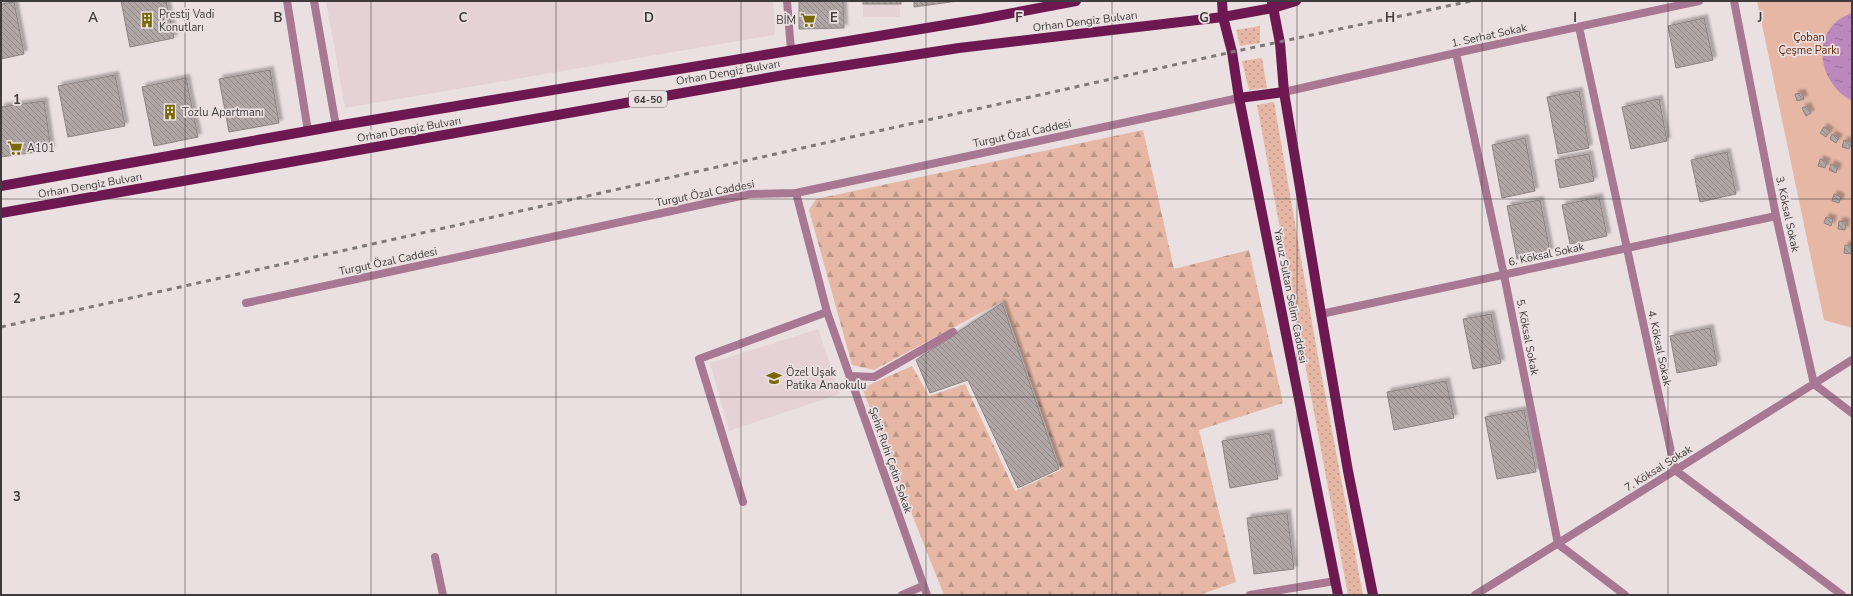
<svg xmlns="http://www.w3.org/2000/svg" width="1853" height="596" font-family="'Nunito Sans',sans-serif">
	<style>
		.built { fill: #e5d2d6 }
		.grass { fill: url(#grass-dots) }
		.forest { fill: url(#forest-firs) }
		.park { fill: #e6b7a4 }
		.water { fill: url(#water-ripples) }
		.building { fill: url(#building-back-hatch); stroke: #8d8483; filter: url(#shadow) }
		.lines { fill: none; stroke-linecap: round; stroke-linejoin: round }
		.minor { stroke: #a87893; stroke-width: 8 }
		.primary { stroke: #6e1851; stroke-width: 10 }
		.rail { stroke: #7f797a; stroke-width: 3; stroke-dasharray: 5 5; stroke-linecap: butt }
		.grid { fill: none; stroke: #3f3b3c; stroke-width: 1; stroke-opacity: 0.55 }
		.labels { text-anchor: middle; stroke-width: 3.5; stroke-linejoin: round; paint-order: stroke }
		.shield { fill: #eae0e2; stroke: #726c6e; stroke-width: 1 }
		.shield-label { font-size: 10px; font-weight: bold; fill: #3f3b3c }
		.poi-label { font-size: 11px; fill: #3f3b3c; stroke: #eae0e2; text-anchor: start }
		.street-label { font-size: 11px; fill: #3f3b3c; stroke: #eae0e2 }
		.park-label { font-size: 11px; fill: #642302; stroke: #eae0e2 }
		.grid-label { font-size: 13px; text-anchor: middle; font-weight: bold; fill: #3f3b3c; stroke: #eae0e2; stroke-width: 3.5; stroke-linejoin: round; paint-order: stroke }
	</style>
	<defs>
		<pattern id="grass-dots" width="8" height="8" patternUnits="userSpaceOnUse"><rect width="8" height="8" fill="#e6b7a4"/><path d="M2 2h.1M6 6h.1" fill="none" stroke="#bc9687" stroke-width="1.8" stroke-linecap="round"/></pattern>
		<pattern id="forest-firs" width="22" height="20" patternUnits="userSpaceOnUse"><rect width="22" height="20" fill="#e6b7a4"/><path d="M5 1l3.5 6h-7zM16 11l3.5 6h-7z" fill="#bc9687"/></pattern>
		<pattern id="water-ripples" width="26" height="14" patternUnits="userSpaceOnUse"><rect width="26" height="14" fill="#bc88be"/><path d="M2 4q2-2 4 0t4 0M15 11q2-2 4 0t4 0" fill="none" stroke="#9a709c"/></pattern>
		<pattern id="building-back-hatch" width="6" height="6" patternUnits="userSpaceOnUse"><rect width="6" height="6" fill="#b0a6a6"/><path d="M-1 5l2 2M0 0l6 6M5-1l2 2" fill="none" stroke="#918888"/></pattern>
		<filter id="shadow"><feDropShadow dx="3.5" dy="-3.5" stdDeviation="1" flood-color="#0004"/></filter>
	</defs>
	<rect width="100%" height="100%" fill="#eae0e2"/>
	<!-- built -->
	<g class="built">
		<path d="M326,1H773L775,35L345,108Z"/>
		<rect x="863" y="4" width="37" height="13"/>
		<path d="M818,329L840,394L729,431L710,363Z"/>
	</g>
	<!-- grass -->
	<g class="grass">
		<path d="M1260,26V43L1240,46L1236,30Z"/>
		<path d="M1262,58L1267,88L1249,90L1242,61Z"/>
		<path d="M1274,102L1317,351L1363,595H1348L1257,105Z"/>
	</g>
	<!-- forest -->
	<path class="forest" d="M1143,130L1174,269L1249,250L1283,403L1199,430L1236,582L1199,595H944L862,388L912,366L929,396L965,384L1015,491L1061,470L1003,301L874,370L852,365L809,210L816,199Z"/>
	<!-- park -->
	<path class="park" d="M1757,1H1852V328L1824,320Z"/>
	<!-- water -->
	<path class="water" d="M1852,13V101C1816,82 1809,28 1852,13Z"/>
	<!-- building -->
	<g class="building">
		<path d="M121,1H166L174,38L130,47Z"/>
		<path d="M799,1H843L844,28L799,29Z"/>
		<rect x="863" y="1" width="38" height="3"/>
		<path d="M914,1H958L914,7Z"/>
		<path d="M14,2L24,54L1,59V4Z"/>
		<path d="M1704,18L1713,60L1676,68L1668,26Z"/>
		<path d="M270,70L279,123L229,132L219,79Z"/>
		<path d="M115,75L125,126L68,137L58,86Z"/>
		<path d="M186,78L198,137L154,146L142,87Z"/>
		<path d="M1579,91L1589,148L1558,154L1547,97Z"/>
		<path d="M1802,93L1804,99L1797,101L1795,94Z"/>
		<path d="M1659,99L1667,141L1631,149L1622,107Z"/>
		<path d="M44,101L51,150L1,157V107Z"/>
		<path d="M1807,106L1811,113L1806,116L1802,108Z"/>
		<path d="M1824,127L1830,131L1826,137L1820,133Z"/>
		<path d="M1832,134L1839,138L1836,143L1830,139Z"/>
		<path d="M1525,138L1535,191L1502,198L1492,145Z"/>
		<path d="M1844,140L1852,143L1849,149L1842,147Z"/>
		<path d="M1727,152L1736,194L1700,202L1691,160Z"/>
		<path d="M1589,154L1594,181L1560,188L1555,160Z"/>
		<path d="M1820,159L1827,162L1825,168L1818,166Z"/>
		<path d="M1831,164L1838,167L1836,173L1829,170Z"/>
		<path d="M1834,194L1841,197L1839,203L1832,201Z"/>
		<path d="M1599,197L1607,236L1570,244L1562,205Z"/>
		<path d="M1540,200L1550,252L1517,259L1507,206Z"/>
		<path d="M1826,217L1833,219L1831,226L1824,223Z"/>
		<path d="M1839,221L1846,222L1845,230L1838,229Z"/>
		<path d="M1845,245L1852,246V254L1844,253Z"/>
		<path d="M1002,303L1059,469L1018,488L968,380L930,393L916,360Z"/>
		<path d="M1491,314L1501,363L1473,369L1463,319Z"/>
		<path d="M1710,328L1717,365L1677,373L1670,336Z"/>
		<path d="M1446,381L1454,418L1394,430L1387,392Z"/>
		<path d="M1524,410L1536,472L1497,479L1485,417Z"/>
		<path d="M1270,433L1278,479L1230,488L1222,441Z"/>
		<path d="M1287,513L1294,569L1254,574L1247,518Z"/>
	</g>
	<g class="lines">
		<!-- minor -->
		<g class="minor">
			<path d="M287,1L308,131"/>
			<path d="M314,1L336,126"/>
			<path d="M787,1L791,50"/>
			<path d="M1734,1L1776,216L1814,384L1852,413"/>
			<path d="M1579,27L1675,470L1842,595"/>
			<path d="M1456,53L1504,275L1558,544L1625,595"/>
			<path d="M1284,92L1456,53L1699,1"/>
			<path d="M796,193L827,312L927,595"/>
			<path d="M246,303L750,194L796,193L1239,98"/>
			<path d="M1321,314L1776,216"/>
			<path d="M850,376L874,377L953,332"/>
			<path d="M743,502L699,359L827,312"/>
			<path d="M435,557L443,595"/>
			<path d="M902,595L923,586"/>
			<path d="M1250,595L1335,581"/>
			<path d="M1475,595L1852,360"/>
		</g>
		<!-- primary -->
		<g class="primary">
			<path d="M1222,1L1223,17L1232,52L1239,98L1338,595"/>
			<path d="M1272,2L1280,43L1284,92L1321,314L1348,471L1373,595"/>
			<path d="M1239,98L1284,92"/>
			<path d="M1,186L336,126L981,19L1076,1"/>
			<path d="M1,213L790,74L959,48L1223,17L1273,8L1296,1"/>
		</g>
		<!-- rail -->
		<path class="rail" d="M1,327L1232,52L1471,1"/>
	</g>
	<!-- grid -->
	<path class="grid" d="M185,1V595M371,1V595M556,1V595M741,1V595M926,1V595M1112,1V595M1297,1V595M1482,1V595M1668,1V595M1,199H1852M1,397H1852"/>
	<!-- icons -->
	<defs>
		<g id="building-bare" transform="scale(1.2)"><path d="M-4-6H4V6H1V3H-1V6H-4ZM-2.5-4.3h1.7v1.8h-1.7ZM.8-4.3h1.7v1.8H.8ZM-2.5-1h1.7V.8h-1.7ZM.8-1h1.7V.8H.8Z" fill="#776a02" stroke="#eae0e2" stroke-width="2.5" paint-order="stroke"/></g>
		<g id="supermarket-bare" transform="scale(1.2)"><path d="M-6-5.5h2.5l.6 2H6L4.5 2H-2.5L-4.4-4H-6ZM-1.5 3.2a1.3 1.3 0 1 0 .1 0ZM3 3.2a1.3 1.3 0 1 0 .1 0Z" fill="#776a02" stroke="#eae0e2" stroke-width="2.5" paint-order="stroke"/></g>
		<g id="school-bare" transform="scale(1.2)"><path d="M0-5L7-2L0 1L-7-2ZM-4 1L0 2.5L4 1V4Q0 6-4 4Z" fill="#776a02" stroke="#eae0e2" stroke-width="2.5" paint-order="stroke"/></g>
	</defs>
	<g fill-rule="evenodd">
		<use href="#building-bare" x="147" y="20"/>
		<use href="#supermarket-bare" x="808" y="20"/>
		<use href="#building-bare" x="170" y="112"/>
		<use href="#supermarket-bare" x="15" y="148"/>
		<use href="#school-bare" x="774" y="378"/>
	</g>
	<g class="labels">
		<!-- shield labels -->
		<rect class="shield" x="629" y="91" width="38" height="16" rx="3"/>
		<g class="shield-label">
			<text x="648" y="103">64-50</text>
		</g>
		<!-- poi labels -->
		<g class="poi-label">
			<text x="159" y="18">Prestij Vadi<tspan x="159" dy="13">Konutları</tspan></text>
			<text x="796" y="24" text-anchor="end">BİM</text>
			<text x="182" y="116">Tozlu Apartmanı</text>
			<text x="27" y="152">A101</text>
			<text x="786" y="376">Özel Uşak<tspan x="786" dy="13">Patika Anaokulu</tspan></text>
		</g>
		<!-- street labels -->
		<g class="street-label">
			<text transform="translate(1085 21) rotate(-7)" y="4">Orhan Dengiz Bulvarı</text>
			<text transform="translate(1489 35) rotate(-12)" y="4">1. Serhat Sokak</text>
			<text transform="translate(728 72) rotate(-10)" y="4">Orhan Dengiz Bulvarı</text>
			<text transform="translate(409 129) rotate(-10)" y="4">Orhan Dengiz Bulvarı</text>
			<text transform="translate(1022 133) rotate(-12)" y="4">Turgut Özal Caddesi</text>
			<text transform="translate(90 185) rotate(-10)" y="4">Orhan Dengiz Bulvarı</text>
			<text transform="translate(705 193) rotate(-11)" y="4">Turgut Özal Caddesi</text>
			<text transform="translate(1788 214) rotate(78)" y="4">3. Köksal Sokak</text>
			<text transform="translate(1546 254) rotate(-12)" y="4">6. Köksal Sokak</text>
			<text transform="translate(388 261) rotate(-12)" y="4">Turgut Özal Caddesi</text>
			<text transform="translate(1291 296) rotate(79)" y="4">Yavuz Sultan Selim Caddesi</text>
			<text transform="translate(1528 337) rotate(79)" y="4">5. Köksal Sokak</text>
			<text transform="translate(1660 348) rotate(78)" y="4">4. Köksal Sokak</text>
			<text transform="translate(891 460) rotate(71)" y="4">Şehit Ruhi Çetin Sokak</text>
			<text transform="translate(1658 468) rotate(-32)" y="4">7. Köksal Sokak</text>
		</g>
		<!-- park labels -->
		<g class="park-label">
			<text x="1809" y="41">Çoban<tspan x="1809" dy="13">Çeşme Parkı</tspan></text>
		</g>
	</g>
	<g class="grid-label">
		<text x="93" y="22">A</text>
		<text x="278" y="22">B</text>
		<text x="463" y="22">C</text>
		<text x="649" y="22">D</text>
		<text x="834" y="22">E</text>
		<text x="1019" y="22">F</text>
		<text x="1204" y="22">G</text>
		<text x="1390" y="22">H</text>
		<text x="1575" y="22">I</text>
		<text x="1760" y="22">J</text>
		<text x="17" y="104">1</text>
		<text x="17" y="303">2</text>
		<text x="17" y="501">3</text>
	</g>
	<!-- border -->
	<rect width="1853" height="596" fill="none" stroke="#3f3b3c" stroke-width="4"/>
</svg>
